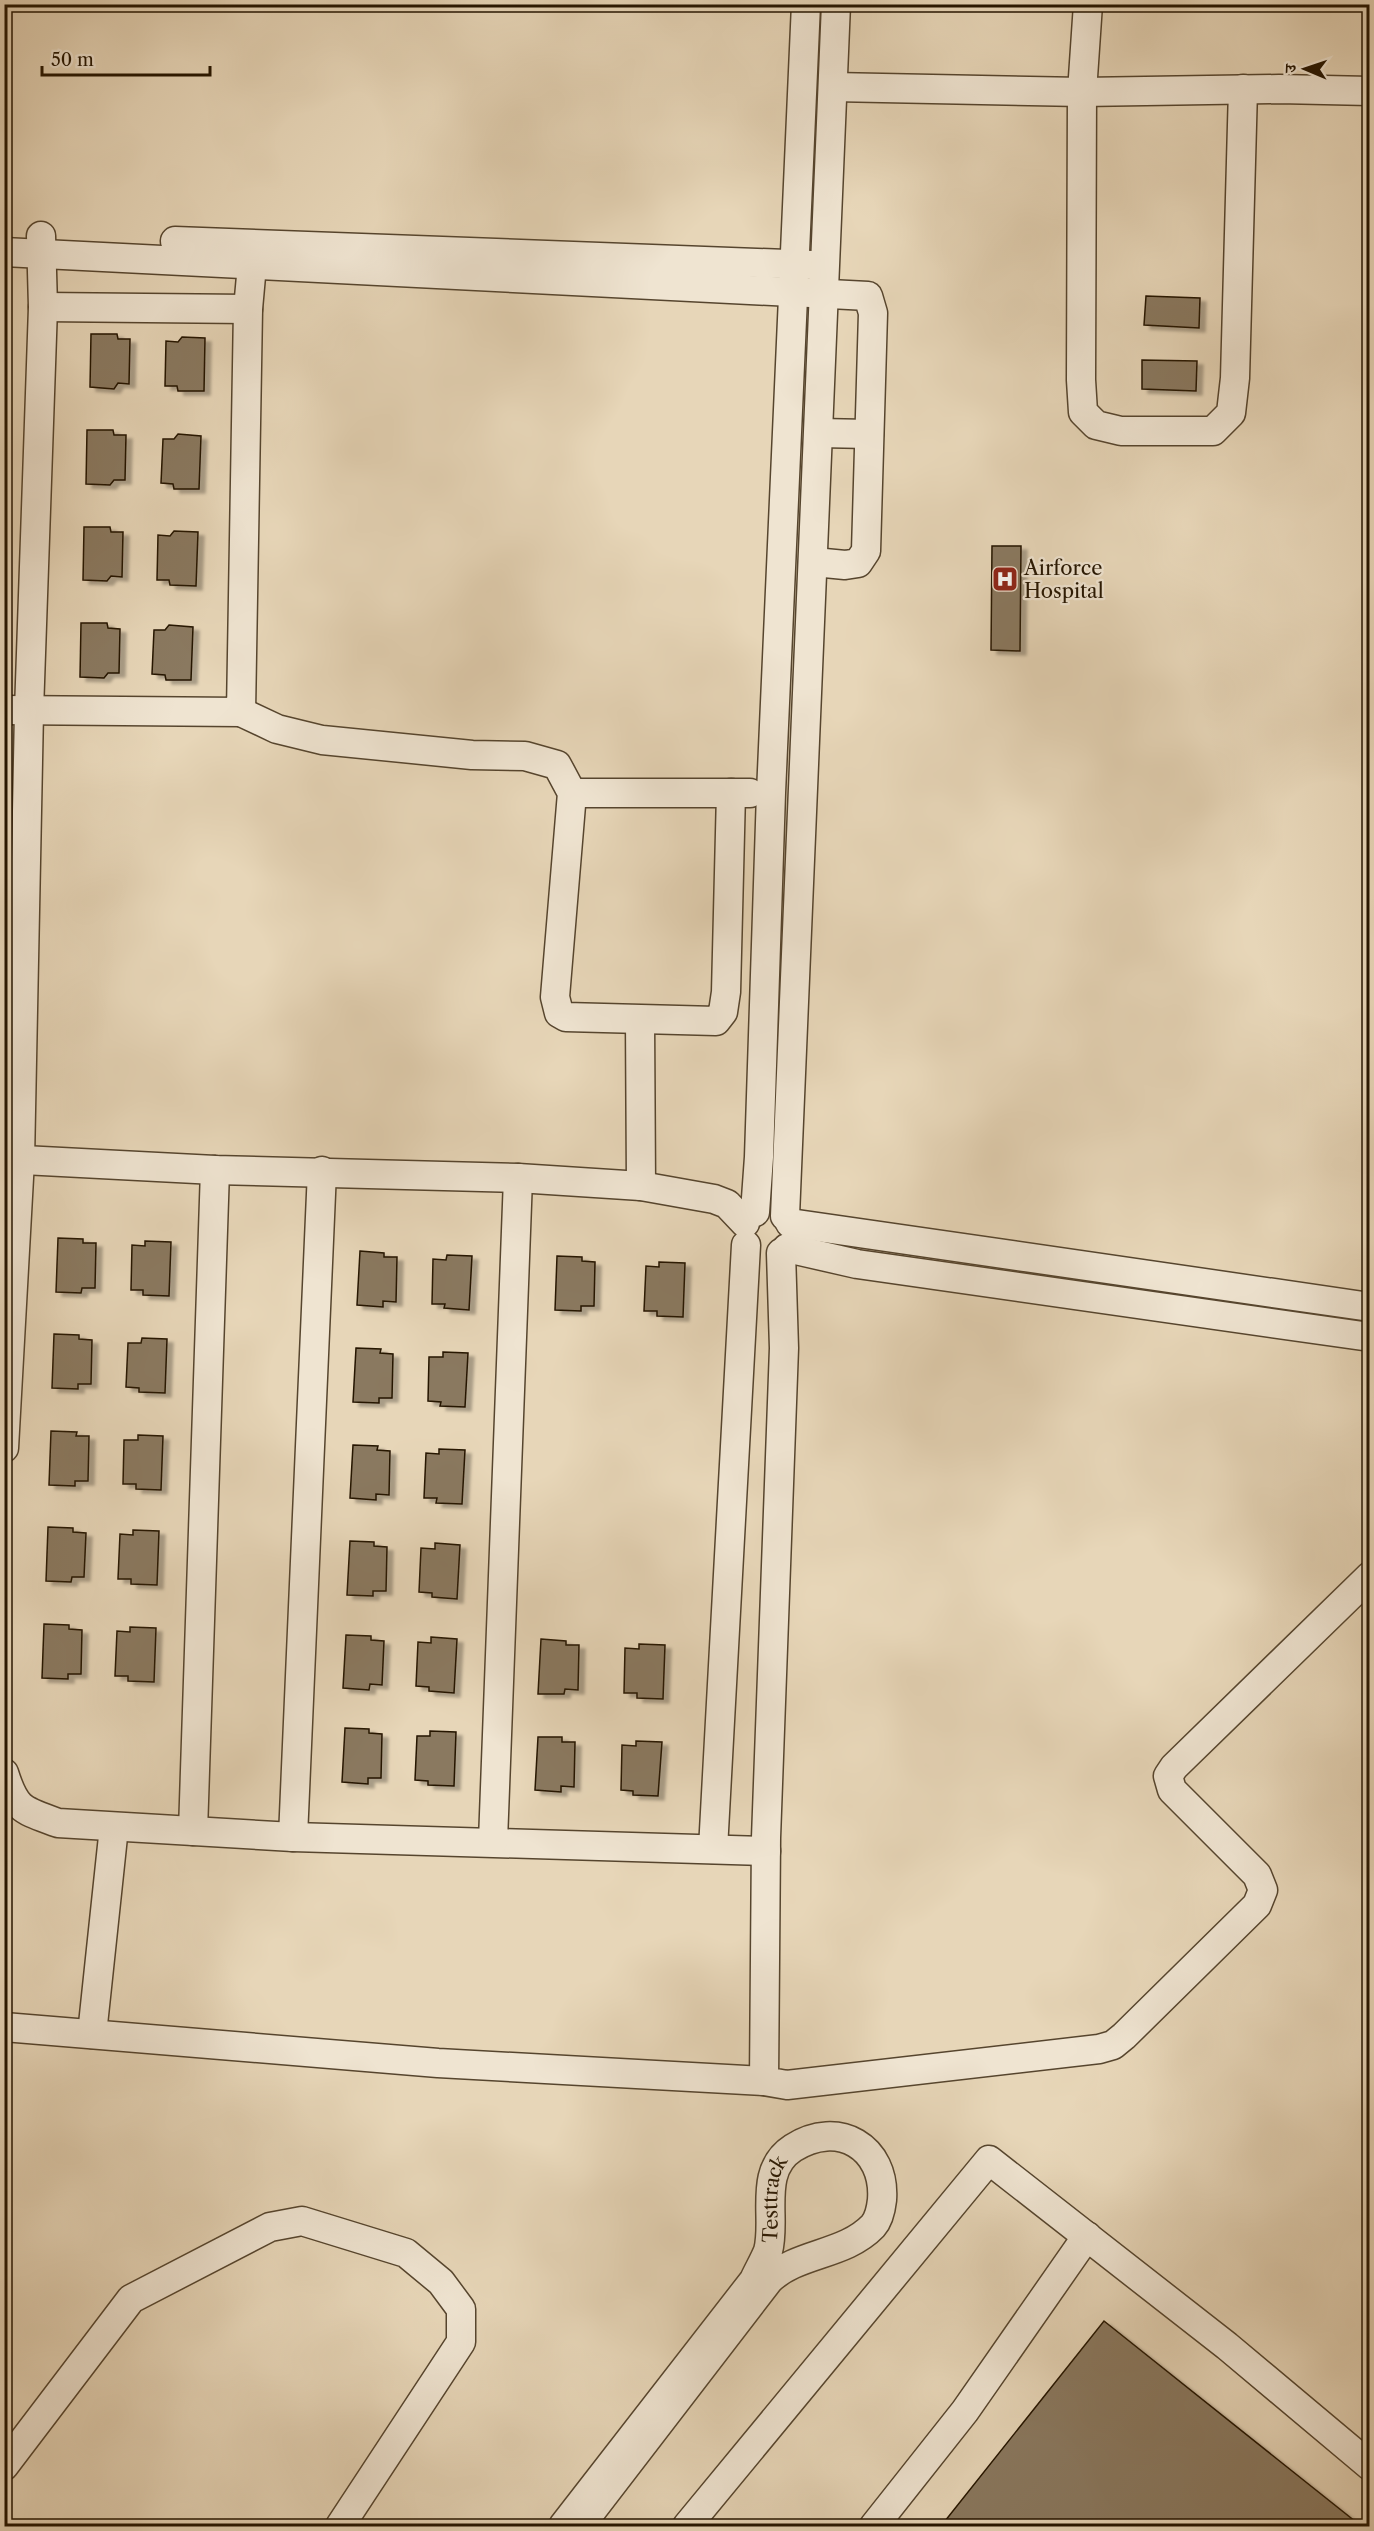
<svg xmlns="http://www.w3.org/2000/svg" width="1374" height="2531" font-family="'Libre Caslon Text','Noto Serif Devanagari',serif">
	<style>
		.building { fill: #8a7960; stroke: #251500; stroke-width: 1.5; filter: url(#shadow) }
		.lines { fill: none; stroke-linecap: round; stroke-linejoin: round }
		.minor-casing { stroke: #56452e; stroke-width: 31 }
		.minor { stroke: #efe4d1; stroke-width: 28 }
		.labels { text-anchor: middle; stroke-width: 4.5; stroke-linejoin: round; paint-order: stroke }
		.poi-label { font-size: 20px; fill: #251500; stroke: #efe4d1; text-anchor: start }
		.street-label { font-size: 20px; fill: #251500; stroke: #efe4d1 }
	</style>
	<defs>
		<filter id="shadow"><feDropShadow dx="6" dy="4" stdDeviation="1.5" flood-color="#0004"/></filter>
	</defs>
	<rect width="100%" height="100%" fill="#e7d6b8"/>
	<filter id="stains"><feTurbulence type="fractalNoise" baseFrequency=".00333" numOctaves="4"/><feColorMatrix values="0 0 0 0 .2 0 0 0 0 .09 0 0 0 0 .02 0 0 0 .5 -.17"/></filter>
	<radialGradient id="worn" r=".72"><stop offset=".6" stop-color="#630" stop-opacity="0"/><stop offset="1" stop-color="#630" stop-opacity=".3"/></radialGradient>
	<!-- building -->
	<g class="building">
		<path d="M1146,296L1200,298L1199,328L1144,325Z"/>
		<path d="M91,334H117L118,339H130L129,384L118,383L114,389L90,387Z"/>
		<path d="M182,337L205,338L204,391H178L177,386H165L166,341L178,342Z"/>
		<path d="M1142,360L1197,361L1196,391L1142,389Z"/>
		<path d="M87,430H113L114,435H126L125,480H114L110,485L86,484Z"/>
		<path d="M178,434L201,436L199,489H174L173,484L161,483L163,439H174Z"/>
		<path d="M84,527H110L111,532H123L122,577L111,576L107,581L83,580Z"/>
		<path d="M174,531L198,532L196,586L170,585L169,580H157L158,535L170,536Z"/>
		<path d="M992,546H1021L1020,651L991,650Z"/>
		<path d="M81,623H107L108,628L120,629L119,673H108L104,678L80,677Z"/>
		<path d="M169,625L193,627L191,680H166L165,675L152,674L154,630H165Z"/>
		<path d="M58,1238L83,1239V1243H96L95,1288H82L81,1293L56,1292Z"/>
		<path d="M145,1241L171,1242L169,1296L143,1295V1290H131L132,1245L145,1246Z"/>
		<path d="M360,1251L384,1253V1257H397L396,1302L383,1301V1307L357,1305Z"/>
		<path d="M447,1255L472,1256L469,1310L444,1308L445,1304H432L433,1259L446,1260Z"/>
		<path d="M557,1256L582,1257V1261L595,1262L594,1306H581V1311L555,1310Z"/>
		<path d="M659,1262L685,1263L683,1317L657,1316V1311H644L646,1266L659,1267Z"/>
		<path d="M54,1334L79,1335V1339L92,1340L91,1384H78V1389L52,1388Z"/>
		<path d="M142,1338L167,1339L165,1393L139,1392V1388L126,1387L128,1343H141Z"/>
		<path d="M356,1348L381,1349L380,1353L393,1354L392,1398H379V1403L353,1402Z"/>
		<path d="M443,1352L468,1353L465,1407L440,1406L441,1402L428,1401L429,1357H443Z"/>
		<path d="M51,1431L77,1432L76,1436H89L88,1481H75V1486L49,1485Z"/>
		<path d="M138,1435L163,1436L161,1490L136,1489V1484H123L124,1440H138Z"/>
		<path d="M353,1445L378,1446L377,1450L390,1451L389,1495L376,1494V1500L350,1498Z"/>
		<path d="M439,1449L465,1450L462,1504L436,1503L437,1498H424L426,1453L439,1454Z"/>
		<path d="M48,1527L73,1528V1532L86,1533L84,1577H72L71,1582L46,1581Z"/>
		<path d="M133,1530L159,1531L157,1585L131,1584V1579H118L120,1534L133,1535Z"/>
		<path d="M350,1541L374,1542V1546L387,1547L386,1591H373V1596L347,1595Z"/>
		<path d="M435,1543L460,1545L457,1599L432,1597V1593L419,1592L421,1548L435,1549Z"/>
		<path d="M44,1624L69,1625V1629L82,1630L81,1674H68V1679L42,1678Z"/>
		<path d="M130,1627L156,1628L154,1682L128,1681V1676H115L117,1631L130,1632Z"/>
		<path d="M346,1635L371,1636V1640L384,1641L382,1685L370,1684L369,1690L343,1688Z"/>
		<path d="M431,1637L457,1639L454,1693L429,1691V1687L416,1686L418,1642L431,1643Z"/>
		<path d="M541,1639L566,1641V1645H579L578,1690L565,1689L564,1694H538Z"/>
		<path d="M639,1644L665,1645L663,1699L637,1698V1693H624L625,1648L639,1649Z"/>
		<path d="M345,1728L369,1729V1733L382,1734L381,1778H368V1784L342,1782Z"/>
		<path d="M430,1731L456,1732L454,1786L428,1785V1781L415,1780L417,1736H430Z"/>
		<path d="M538,1737H562V1742H575L574,1787L561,1786V1792L535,1790Z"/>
		<path d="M636,1741L662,1742L658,1796L633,1795V1791L621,1790L622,1745L636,1746Z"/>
		<path d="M1104,2321L1361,2526H941Z"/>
	</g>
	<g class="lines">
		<!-- minor casing -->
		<g class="minor-casing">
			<g id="minor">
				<path d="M1088,4L1082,92L1081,380L1083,412L1096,425L1121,431H1213L1231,413L1235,378L1243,89"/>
				<path d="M833,87L1082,92L1279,89L1370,91"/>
				<path d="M175,241L812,265"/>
				<path d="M4,252L868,296L873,313L866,551L858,563L845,565L814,562"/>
				<path d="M43,307L248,309"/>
				<path d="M819,433L869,434"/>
				<path d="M4,710L241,712L248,309L252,265"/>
				<path d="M241,712L277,729L322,740L472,755L525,756L557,765L572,793L555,997L559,1013L566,1017L716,1021L723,1012L726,992L731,793"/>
				<path d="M572,793H750"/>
				<path d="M640,1020L641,1186"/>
				<path d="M4,1159L215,1170L518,1178L641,1186L714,1199L727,1204L745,1223"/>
				<path d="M755,1212L759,1157L771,793L806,4"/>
				<path d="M785,1216L836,4"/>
				<path d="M790,1223L1370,1307"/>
				<path d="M787,1248L857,1264L1370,1337"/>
				<path d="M781,1253L784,1348L766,1838L764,2081L787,2085L1099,2049L1113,2045L1124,2036L1257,1905L1263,1890L1257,1875L1172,1790L1168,1776L1174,1767L1370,1576"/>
				<path d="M4,1448L20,1160L29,711L43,307L41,236"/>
				<path d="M4,1773C16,1811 23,1810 58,1823L293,1837L766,1851"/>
				<path d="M193,1831L215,1170"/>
				<path d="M293,1837L322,1171"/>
				<path d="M493,1841L518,1178"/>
				<path d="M713,1849L746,1245"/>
				<path d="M4,2027L438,2063L764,2081"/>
				<path d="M92,2034L114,1827"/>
				<path d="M4,2466L131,2299L270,2227L302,2221L406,2253L441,2282L461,2309V2342L340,2526"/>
				<path id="s1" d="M563,2526L754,2280C758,2271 764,2261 768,2251C777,2219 757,2171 793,2148C838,2119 886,2147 882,2200C881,2209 879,2219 873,2226C844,2256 798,2252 769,2280L580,2526"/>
				<path d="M687,2526L989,2160L1227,2346L1370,2466"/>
				<path d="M874,2526L965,2411L1087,2236"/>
			</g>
		</g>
		<!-- minor -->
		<use href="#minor" class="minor"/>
	</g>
	<!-- icons -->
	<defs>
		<g id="hospital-square" transform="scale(1.35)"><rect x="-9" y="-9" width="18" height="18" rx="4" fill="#8f2418" stroke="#efe4d1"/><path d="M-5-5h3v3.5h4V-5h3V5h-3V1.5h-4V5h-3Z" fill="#fff"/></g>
	</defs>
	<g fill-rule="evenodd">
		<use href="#hospital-square" x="1005" y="579"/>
	</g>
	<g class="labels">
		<!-- poi labels -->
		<g class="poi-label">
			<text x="1024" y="575">Airforce<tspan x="1024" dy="23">Hospital</tspan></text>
		</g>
		<!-- street labels -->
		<g class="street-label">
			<text dy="7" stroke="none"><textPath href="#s1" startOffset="396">Testtrack</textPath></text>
		</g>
	</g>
	<!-- margin -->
	<rect width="1374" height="2531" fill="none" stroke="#e7d6b8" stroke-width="24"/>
	<rect x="6" y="6" width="1362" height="2519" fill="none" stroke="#251500" stroke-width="3"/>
	<rect x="12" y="12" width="1350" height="2507" fill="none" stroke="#251500" stroke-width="1.5"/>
	<!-- north arrow -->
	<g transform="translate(1305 69) rotate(272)" stroke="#efe4d1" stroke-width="4.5" paint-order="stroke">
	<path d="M0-4.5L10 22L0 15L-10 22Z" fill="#251500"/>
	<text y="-9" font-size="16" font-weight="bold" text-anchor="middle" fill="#251500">उ</text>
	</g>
	<!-- scale -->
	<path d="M42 66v9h168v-9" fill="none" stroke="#251500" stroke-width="3"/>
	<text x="51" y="66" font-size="18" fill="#251500" stroke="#efe4d1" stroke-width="4.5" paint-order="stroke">50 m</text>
	<rect width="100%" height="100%" filter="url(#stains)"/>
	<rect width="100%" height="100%" fill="url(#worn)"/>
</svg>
